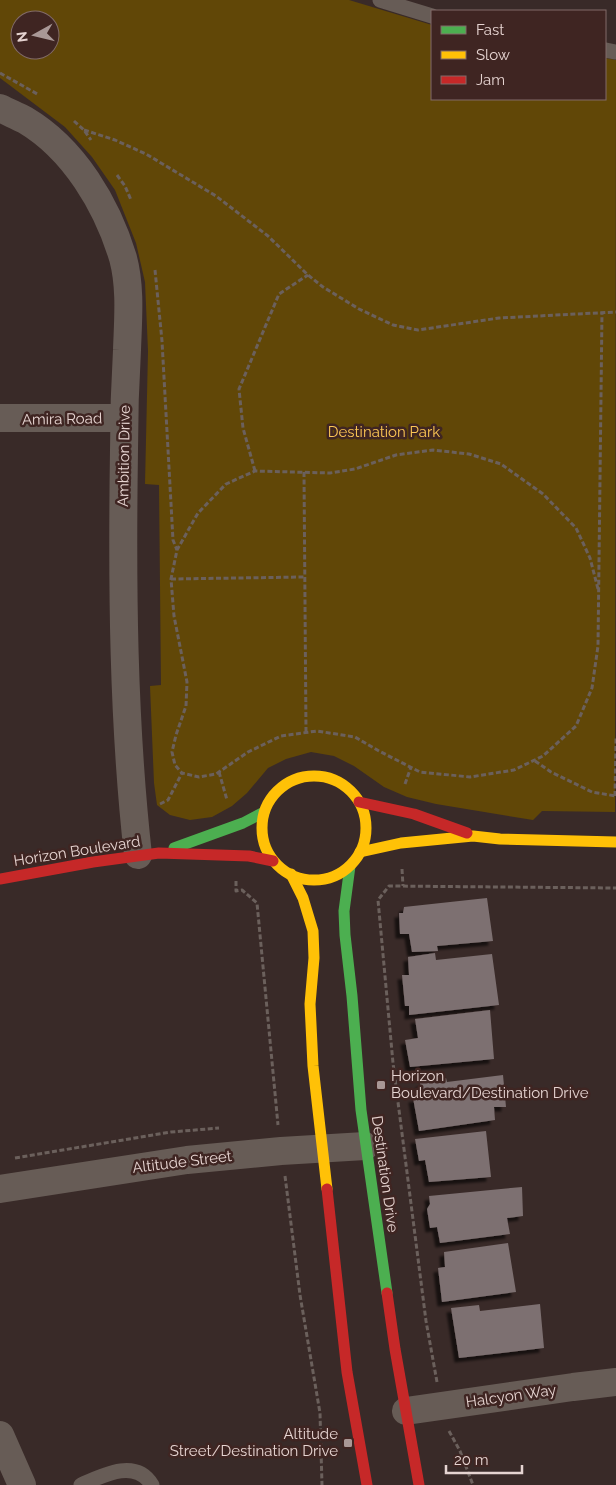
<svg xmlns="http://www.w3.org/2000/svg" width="616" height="1485" font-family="Raleway,sans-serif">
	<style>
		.green { fill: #614707; fill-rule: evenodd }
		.building { fill: #7d7071; filter: url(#shadow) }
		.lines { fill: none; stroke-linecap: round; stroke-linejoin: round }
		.path { stroke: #6b605c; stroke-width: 3; stroke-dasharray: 5 2.5; stroke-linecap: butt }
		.lane { stroke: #675c56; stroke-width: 15 }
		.street { stroke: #675c56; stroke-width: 28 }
		.fast { stroke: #4caf50; stroke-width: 11 }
		.slow { stroke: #ffc107; stroke-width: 11 }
		.jam { stroke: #c62828; stroke-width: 11 }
		.poi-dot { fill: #a99896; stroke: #3f2522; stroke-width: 2 }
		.labels { text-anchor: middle; stroke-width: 5; stroke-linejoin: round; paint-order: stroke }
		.street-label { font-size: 15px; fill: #e6d4d1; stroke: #3f2522 }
		.park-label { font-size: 15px; fill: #fcc654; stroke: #3f2522 }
		.poi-label { font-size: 15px; fill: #e6d4d1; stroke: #3f2522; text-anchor: start }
	</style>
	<defs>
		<filter id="shadow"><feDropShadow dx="-4.5" dy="4.5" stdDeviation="1" flood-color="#0009"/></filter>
	</defs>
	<rect width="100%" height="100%" fill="#392a28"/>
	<!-- green -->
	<path class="green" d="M0,0H349L432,25V99H605V58L616,60L615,812L542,811L533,820L436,804L407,797L384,787L354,766L334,756L311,752L286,759L268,768L247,793L232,806L212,817L190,820L170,815L157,805L154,783L150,686L161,685L159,485L145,484L148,351L145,282L136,243L115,190L92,157L65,127L0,78ZM20,20H50V50H20Z"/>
	<!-- building -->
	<g class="building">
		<path d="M487,898L493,941L437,946L438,951L412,952L409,934H400L399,913H403L404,907Z"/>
		<path d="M435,953L436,960L492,954L499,1005L409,1015V1006H405L402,975H409L408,957Z"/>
		<path d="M490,1010L494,1059L410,1067L405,1040L418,1038L415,1019Z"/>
		<path d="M503,1075L506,1107H494L495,1120L419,1131L413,1098L422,1097L420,1083L446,1078L447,1082Z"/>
		<path d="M486,1131L491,1177L429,1182L425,1160L419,1161L415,1139Z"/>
		<path d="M522,1187L523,1216L507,1218L510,1234L440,1243L437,1227L430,1228L427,1209L430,1204L429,1196Z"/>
		<path d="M508,1243L516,1292L442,1302L438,1268L445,1267L444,1252Z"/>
		<path d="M540,1304L544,1348L459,1358L451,1308L479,1305L480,1311Z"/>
	</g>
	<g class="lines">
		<!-- path -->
		<g class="path">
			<path d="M0,73L39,95"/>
			<path d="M74,121L84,130L91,140"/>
			<path d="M84,130L115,140L146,154L216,196L268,236L308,275L323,287L359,309L393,325L418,330L499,318L616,312"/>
			<path d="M117,175L125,186L131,200"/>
			<path d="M155,270L162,341L173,540L177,550"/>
			<path d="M255,471L243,428L239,389L279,294L308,275"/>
			<path d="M304,472L306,732"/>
			<path d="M171,579L304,577"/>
			<path d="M598,589L590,558L576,528L543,494L501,464L469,454L433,450L396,455L355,469L330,473L255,471L226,484L198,513L177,550L171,579L174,616L187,682L186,706L176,735L172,752L175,765L182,773L199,777L216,774L248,752L281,736L317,731L355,737L379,751L420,772L470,777L514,770L543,756L576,726L592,688L598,646L602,312"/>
			<path d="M535,761L551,772L592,792L616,796"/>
			<path d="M219,772L227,800"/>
			<path d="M405,784L411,767"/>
			<path d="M615,796L616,738"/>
			<path d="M160,804L168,800L182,773"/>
			<path d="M402,869L403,886"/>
			<path d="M236,881V891L242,890L257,903L278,1125"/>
			<path d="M15,1158L171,1132L219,1128"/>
			<path d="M285,1176L300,1295L320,1413L322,1485"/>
			<path d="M437,1382L426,1321L393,1063L378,900L389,886L616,888"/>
			<path d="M449,1431L460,1451L473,1485"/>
		</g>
		<!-- lane -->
		<g class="lane">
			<path d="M380,0L432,16"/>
			<path d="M605,50L616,52"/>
			<path d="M81,1485C103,1475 136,1458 152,1485"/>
		</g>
		<!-- street -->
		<g class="street">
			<path d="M0,108C8,112 17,116 25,120C74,149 107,205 123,258C131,288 128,320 127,350C125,383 124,417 124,450C122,585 123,721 138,855"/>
			<path d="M0,418H124"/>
			<path d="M0,1189L187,1160L281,1151L365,1146"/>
			<path d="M406,1411L573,1387L616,1382"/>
			<path d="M0,1435L22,1485"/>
		</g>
		<!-- fast -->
		<g class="fast">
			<path d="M174,848L243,823L264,812"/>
			<path d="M350,866L344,911L345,935L352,996L361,1110L387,1293"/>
		</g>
		<!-- slow -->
		<g class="slow">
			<circle cx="314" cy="828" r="52"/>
			<path d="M360,852L401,843L473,836L500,839L616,842"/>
			<path d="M291,874L303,898L313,931L314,958L310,1004L313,1066L327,1189"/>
		</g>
		<!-- jam -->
		<g class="jam">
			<path d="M359,802L414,814L467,833"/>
			<path d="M0,879L93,862L159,853L249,856L273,861"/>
			<path d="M327,1189L347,1372L367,1485"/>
			<path d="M387,1293L395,1349L419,1485"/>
		</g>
	</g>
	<!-- markers -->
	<g class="poi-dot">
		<rect x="376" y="1080" width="10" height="10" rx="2.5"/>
		<rect x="343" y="1438" width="10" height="10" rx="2.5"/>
	</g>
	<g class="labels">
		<!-- street labels -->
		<g class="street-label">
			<text transform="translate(62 419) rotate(-1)" y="5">Amira Road</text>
			<text transform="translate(124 456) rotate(-89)" y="5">Ambition Drive</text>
			<text transform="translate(77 851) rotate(-9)" y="5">Horizon Boulevard</text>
			<text transform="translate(182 1162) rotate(-7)" y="5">Altitude Street</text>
			<text transform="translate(385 1174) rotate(82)" y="5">Destination Drive</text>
			<text transform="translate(511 1396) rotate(-8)" y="5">Halcyon Way</text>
		</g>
		<!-- park labels -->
		<g class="park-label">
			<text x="384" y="437">Destination Park</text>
		</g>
		<!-- poi labels -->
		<g class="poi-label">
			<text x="391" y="1081">Horizon<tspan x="391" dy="17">Boulevard/Destination Drive</tspan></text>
			<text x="338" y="1439" text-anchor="end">Altitude<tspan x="338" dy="17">Street/Destination Drive</tspan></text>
		</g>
	</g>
	<!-- legend -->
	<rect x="431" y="10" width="175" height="90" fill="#3f2522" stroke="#826b68"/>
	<rect x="441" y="26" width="25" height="8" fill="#4caf50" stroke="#826b68"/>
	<text x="476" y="35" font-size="15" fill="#e6d4d1">Fast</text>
	<rect x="441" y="51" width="25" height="8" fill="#ffc107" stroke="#826b68"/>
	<text x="476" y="60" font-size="15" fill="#e6d4d1">Slow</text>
	<rect x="441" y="76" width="25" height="8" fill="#c62828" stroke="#826b68"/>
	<text x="476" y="85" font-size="15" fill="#e6d4d1">Jam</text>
	<!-- north arrow -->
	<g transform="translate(35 35) rotate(262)"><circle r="24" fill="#3f2522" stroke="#826b68"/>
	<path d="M0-4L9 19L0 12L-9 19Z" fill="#a99896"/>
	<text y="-8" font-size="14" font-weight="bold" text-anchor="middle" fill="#e6d4d1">N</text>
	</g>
	<!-- scale -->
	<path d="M446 1465v8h76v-8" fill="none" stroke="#e6d4d1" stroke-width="2.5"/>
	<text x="454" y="1465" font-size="15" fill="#e6d4d1" stroke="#3f2522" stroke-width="4" paint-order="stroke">20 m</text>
</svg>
